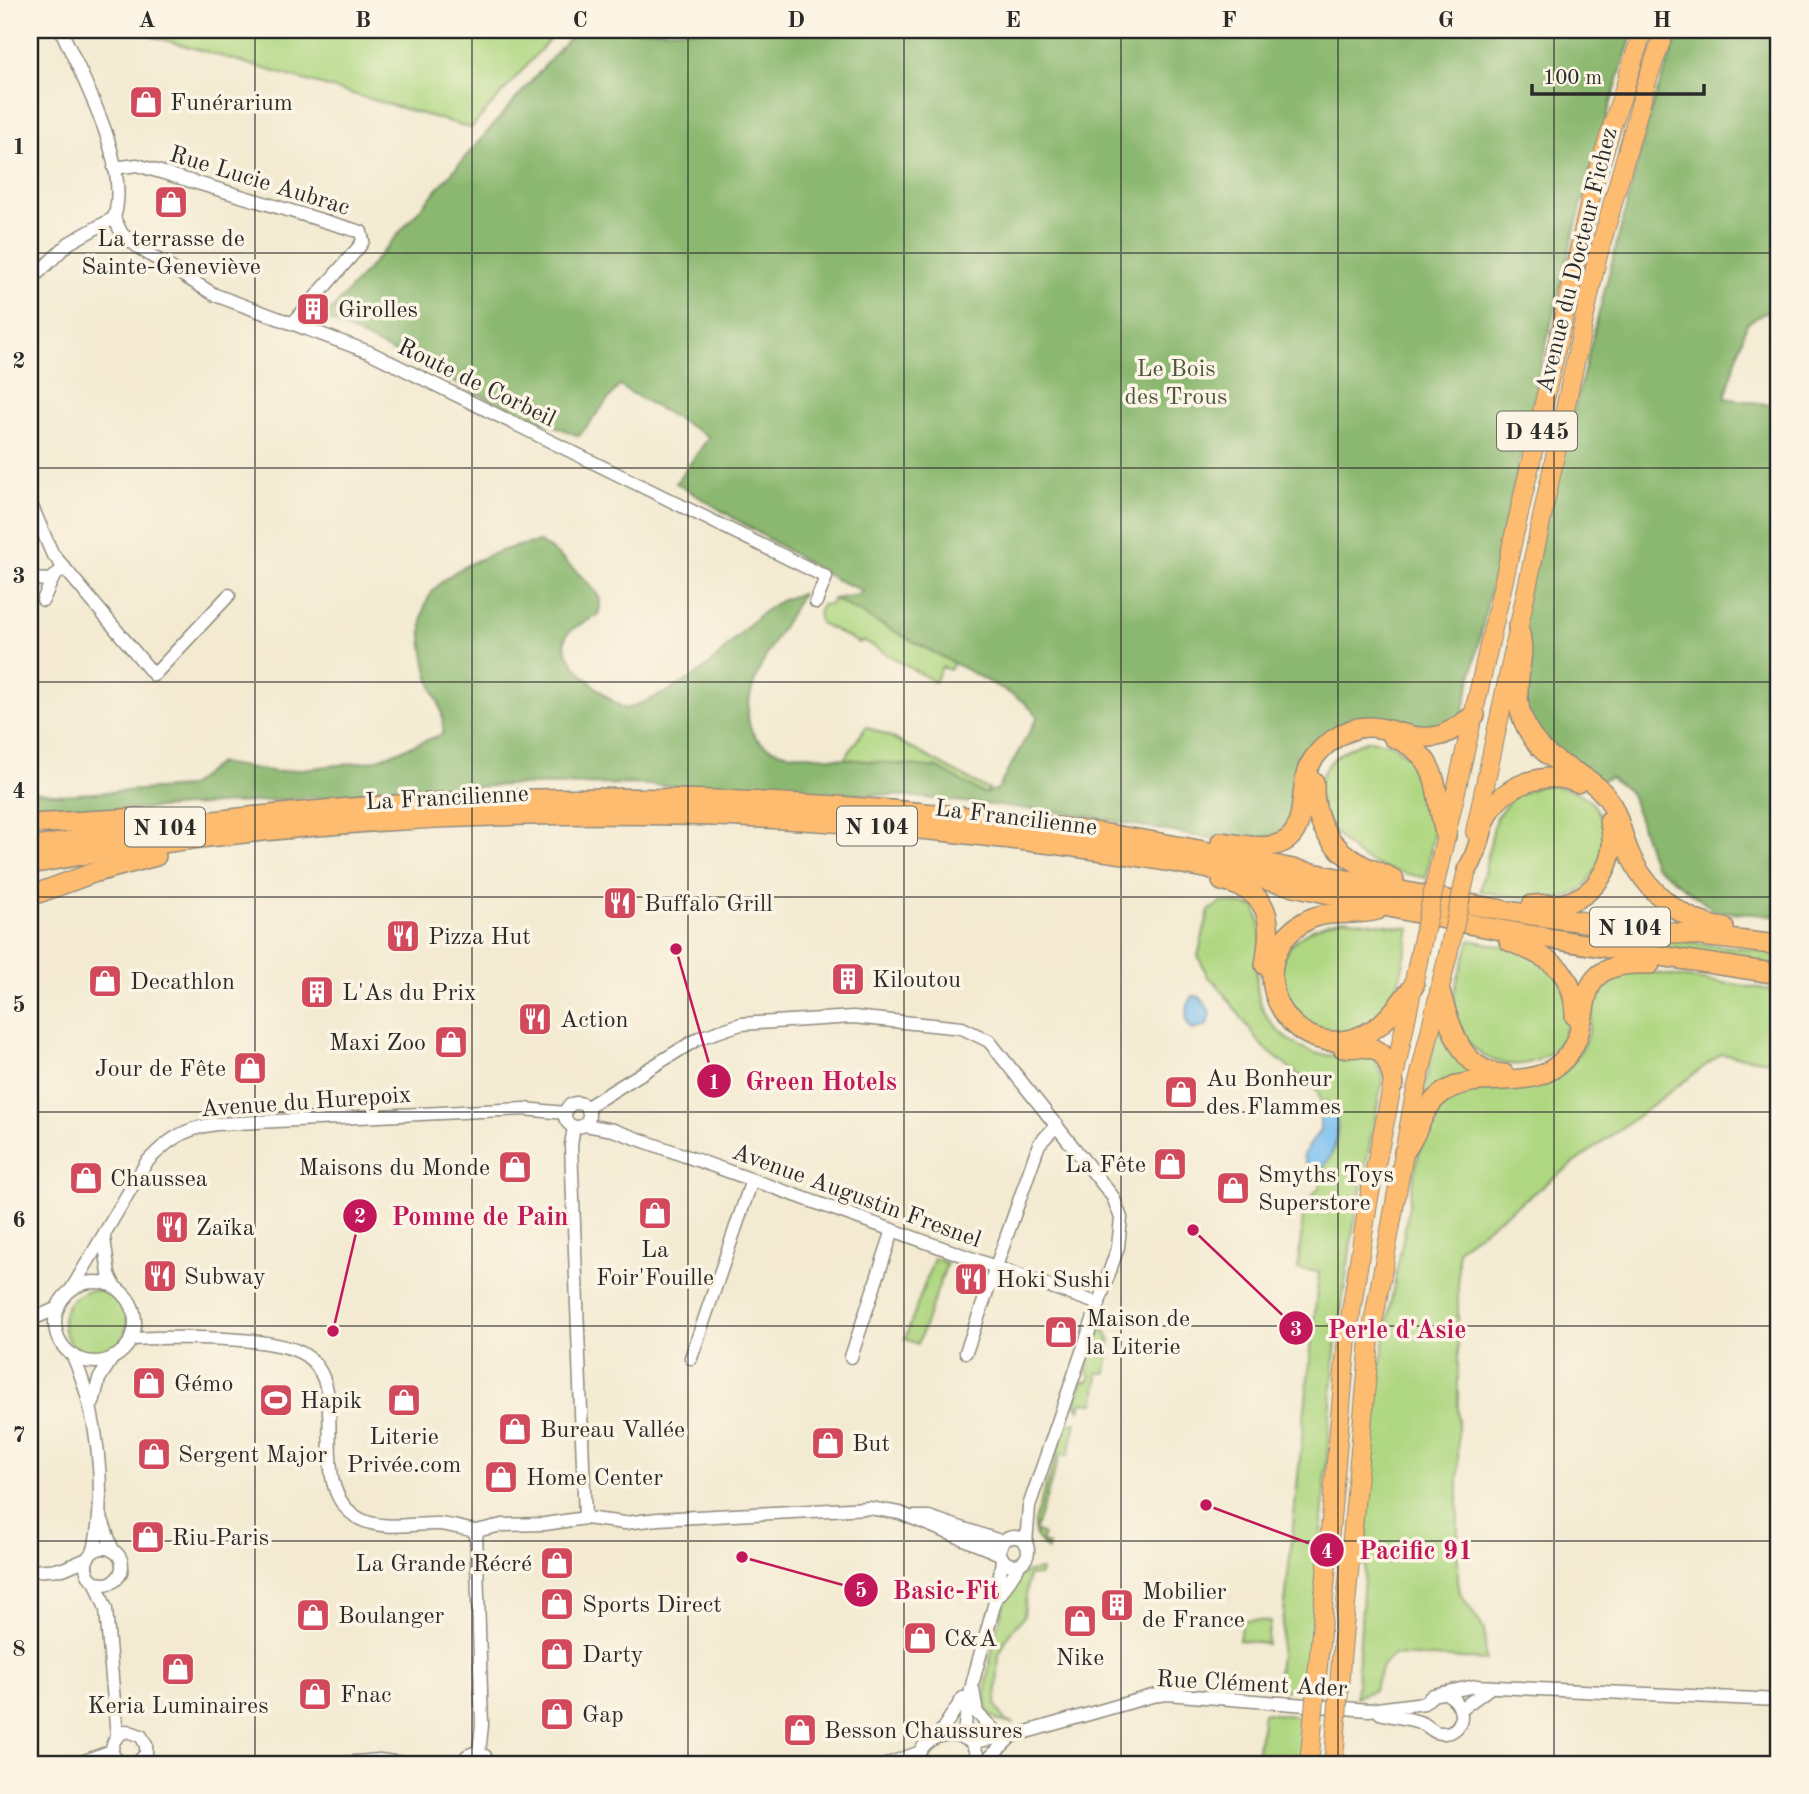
<svg xmlns="http://www.w3.org/2000/svg" width="1809" height="1794" font-family="'Old Standard TT',serif">
	<style>
		.green { fill: #afd781; stroke: #6d8156; stroke-width: 2 }
		.forest { fill: #8bb86f; stroke: #5b724d; stroke-width: 2 }
		.water { fill: #78bff0; stroke: #52758e; stroke-width: 2 }
		.lines { fill: none; stroke-linecap: round; stroke-linejoin: round }
		.minor-casing { stroke: #8f8a7e; stroke-width: 15 }
		.primary-casing { stroke: #8f8a7e; stroke-width: 20 }
		.trunk-casing { stroke: #8f8a7e; stroke-width: 22 }
		.minor { stroke: #fff; stroke-width: 12 }
		.primary { stroke: #febc70; stroke-width: 18 }
		.trunk { stroke: #febc70; stroke-width: 19 }
		.primary-bridge-casing { stroke: #8f8a7e; stroke-width: 20; stroke-linecap: butt }
		.primary-bridge { stroke: #febc70; stroke-width: 18 }
		.grid { fill: none; stroke: #2b2b2b; stroke-width: 2; stroke-opacity: 0.55 }
		.labels { text-anchor: middle; stroke-width: 7; stroke-linejoin: round; paint-order: stroke }
		.shield { fill: #fcf5e5; stroke: #6a6863; stroke-width: 2 }
		.shield-label { font-size: 23px; font-weight: bold; fill: #2b2b2b }
		.poi-label { font-size: 24px; fill: #2b2b2b; stroke: #fcf5e5; text-anchor: start }
		.street-label { font-size: 24px; fill: #2b2b2b; stroke: #fcf5e5 }
		.park-label { font-size: 24px; fill: #4c5640; stroke: #fcf5e5 }
		.leader { fill: none; stroke: #c2185b; stroke-width: 2.5 }
		.callout-dot { fill: #c2185b; stroke: #fcf5e5; stroke-width: 2.5 }
		.mark-label { font-size: 21px; text-anchor: middle; font-weight: bold; fill: #fff }
		.callout-label { font-size: 26px; text-anchor: middle; font-weight: bold; fill: #c2185b; stroke: #fcf5e5; stroke-width: 7; stroke-linejoin: round; paint-order: stroke }
		.neatline { fill: none; stroke: #2b2b2b; stroke-width: 2.5 }
		.grid-label { font-size: 23px; text-anchor: middle; font-weight: bold; fill: #2b2b2b }
	</style>
	<rect width="100%" height="100%" fill="#fcf5e5"/>
	<filter id="ink" filterUnits="userSpaceOnUse"><feTurbulence type="fractalNoise" baseFrequency=".0143" numOctaves="2"/><feDisplacementMap in="SourceGraphic" scale="14" xChannelSelector="R" yChannelSelector="G"/><feConvolveMatrix kernelMatrix="1 2 1 2 8 2 1 2 1" color-interpolation-filters="sRGB"/></filter>
	<filter id="wash" filterUnits="userSpaceOnUse"><feTurbulence type="fractalNoise" baseFrequency=".00686" numOctaves="4" result="noise"/><feDisplacementMap in="SourceGraphic" scale="28" xChannelSelector="R" yChannelSelector="G"/><feGaussianBlur stdDeviation="1.57" result="paint"/><feColorMatrix in="noise" values="0 0 0 0 0 0 0 0 0 0 0 0 0 0 0 0 0 1.4 0 .05"/><feComposite in="paint" operator="in"/></filter>
	<g filter="url(#wash)">
		<rect width="100%" height="100%" fill="#f3ead1"/>
		<!-- green -->
		<g class="green">
			<path d="M130,30H558L471,128Z"/>
			<path d="M834,599L954,663L950,670L942,667L935,682L864,641L859,643L820,623L818,613L822,605L830,604Z"/>
			<path d="M866,727L889,736L989,790L984,794L938,768L844,759Z"/>
			<path d="M1370,740L1391,744L1423,768L1435,823L1426,878C1402,873 1374,868 1354,852C1306,811 1303,759 1370,740Z"/>
			<path d="M1542,785C1586,790 1599,798 1608,843C1602,856 1595,875 1585,886C1564,910 1508,896 1480,891L1496,817L1514,796Z"/>
			<path d="M1221,902L1256,907C1258,917 1261,928 1262,939C1263,950 1258,961 1257,971C1253,1011 1279,1041 1315,1053C1335,1060 1355,1050 1374,1058L1383,1077L1352,1236L1335,1352L1309,1691L1285,1690L1277,1683L1319,1272L1298,1269L1304,1206L1320,1186V1170L1324,1167L1326,1102L1322,1104L1317,1090L1263,1047L1216,983L1208,977L1198,956L1209,911Z"/>
			<path d="M1345,919L1410,928C1406,946 1405,968 1397,985C1335,1115 1198,947 1345,919Z"/>
			<path d="M1631,935L1779,953V967L1630,941Z"/>
			<path d="M1470,940C1487,944 1527,949 1541,959C1557,971 1564,985 1567,1004C1579,1070 1485,1088 1460,1027C1458,1021 1454,1014 1454,1007C1453,985 1464,961 1470,940Z"/>
			<path d="M1640,971L1779,991V1062L1721,1054L1458,1249V1580L1460,1593L1484,1629L1486,1660L1393,1655L1382,1666L1374,1690L1356,1697C1364,1592 1368,1485 1379,1380C1385,1327 1396,1275 1406,1223C1413,1184 1416,1133 1445,1103C1473,1075 1533,1102 1565,1071C1575,1060 1586,1046 1589,1031C1597,991 1594,977 1640,971Z"/>
			<path d="M1441,1029L1472,1066L1471,1074L1426,1096L1424,1091L1436,1031Z"/>
			<path d="M934,1258L947,1263L918,1344L905,1339Z"/>
			<circle cx="95" cy="1322" r="32"/>
			<path d="M1102,1325L1110,1341L1106,1373H1098L1095,1403L1082,1402L1080,1410L1075,1404L1082,1382L1089,1381L1091,1375L1086,1372Z"/>
			<path d="M1076,1423L1068,1456L1060,1455L1035,1531L1043,1535L1041,1543L1049,1545L1048,1550C1038,1542 1033,1535 1034,1521L1067,1424Z"/>
			<path d="M1041,1570L1040,1575L1028,1576L1024,1616L1008,1635L999,1655L996,1705L1005,1721L1014,1724L999,1721L989,1714C978,1692 1001,1593 1020,1576C1026,1571 1033,1571 1041,1570Z"/>
			<path d="M1242,1620L1270,1621L1267,1644L1239,1640Z"/>
			<path d="M1263,1713L1306,1717L1303,1764H1256Z"/>
		</g>
		<!-- forest -->
		<g class="forest">
			<path d="M576,30H1634C1559,255 1514,491 1461,722L1450,733L1376,726L1318,752L1297,829L1244,845L1076,814L908,796L629,784L507,785L66,814L30,813V791L62,795L188,787L219,763L277,772L373,761L443,734C444,704 436,702 429,677C424,656 418,627 425,606C437,569 504,547 539,542C552,548 589,582 597,594C602,600 600,608 598,615C590,620 576,625 569,632C549,652 608,701 626,709C656,698 683,686 708,666C737,641 762,600 802,594C780,635 702,736 786,753L938,768L984,794L998,789L1038,716L1024,702L999,687L834,599L858,595L863,591L833,578L676,483L709,437L619,386L579,436L478,394L325,318Z"/>
			<path d="M1680,30H1779V305L1747,323L1725,398L1779,406V916L1715,911L1654,865L1631,794L1610,777L1594,784L1523,720L1518,628L1652,106Z"/>
		</g>
		<!-- water -->
		<g class="water">
			<path d="M1193,996L1201,997L1211,1014L1206,1026L1192,1030L1186,1021L1188,1004Z"/>
			<path d="M1326,1102C1347,1113 1336,1164 1316,1171L1307,1167L1303,1155L1320,1130V1108Z"/>
		</g>
	</g>
	<g filter="url(#ink)">
		<g class="lines">
			<!-- minor casing -->
			<g class="minor-casing">
				<g id="minor">
					<path d="M61,30C83,79 131,165 114,218"/>
					<path d="M114,168L137,165L361,232L363,241L359,247L293,323"/>
					<path d="M114,218L122,234L142,250L215,295L369,352L826,577L816,602"/>
					<path d="M30,281L69,243L114,218"/>
					<path d="M30,502L52,553L154,675L229,595"/>
					<path d="M30,579L52,580"/>
					<path d="M43,600L53,578L64,567"/>
					<circle cx="577" cy="1115" r="12"/>
					<path d="M587,1107L699,1038L741,1024L853,1017L962,1028L989,1041L1113,1197L1121,1218L1118,1247L1029,1506L1026,1544"/>
					<path d="M585,1125L613,1130L1099,1304"/>
					<path d="M574,1127L571,1145L585,1518"/>
					<path d="M104,1238L109,1274L115,1287"/>
					<circle cx="95" cy="1322" r="40"/>
					<path d="M71,1290L146,1163C167,1140 185,1128 216,1124L524,1109L565,1113"/>
					<path d="M30,1320L58,1308"/>
					<path d="M131,1339C169,1337 276,1335 305,1355C356,1388 301,1487 360,1519C383,1531 414,1523 439,1524C451,1525 464,1529 476,1531"/>
					<path d="M966,1352L1039,1144L1057,1125"/>
					<path d="M72,1354C98,1411 107,1490 94,1551"/>
					<path d="M851,1357L893,1230"/>
					<path d="M691,1358L752,1180"/>
					<path d="M93,1403L99,1379L113,1357"/>
					<path d="M101,1517L113,1551"/>
					<path d="M914,1517H929L1003,1542"/>
					<circle cx="1014" cy="1551" r="14"/>
					<circle cx="104" cy="1566" r="18"/>
					<path d="M30,1571L63,1569L87,1559"/>
					<path d="M96,1583L106,1609L117,1736"/>
					<path d="M1000,1595L1020,1564"/>
					<path d="M973,1689L977,1713L1001,1737"/>
					<path d="M1461,1709L1491,1687"/>
					<path d="M1380,1713C1393,1717 1412,1718 1424,1724C1431,1728 1434,1734 1444,1733C1469,1731 1464,1700 1445,1693"/>
					<path d="M938,1736L963,1698"/>
					<path d="M964,1738C967,1675 997,1620 1002,1558"/>
					<path d="M971,1742L1012,1736L1152,1696L1167,1694L1369,1710L1424,1703L1433,1695L1475,1686L1779,1700"/>
					<path d="M479,1753L482,1725L476,1531L502,1525L545,1524L585,1518L625,1523L658,1519L869,1508L900,1513L1000,1554"/>
					<path d="M140,1762L175,1764"/>
					<path d="M76,1764L112,1751"/>
					<path d="M123,1764L113,1756C110,1744 115,1735 127,1731L141,1736L146,1745V1754L136,1764"/>
					<path d="M333,1764L379,1760L411,1764"/>
					<path d="M464,1764L467,1756L474,1753L485,1756L488,1764"/>
					<path d="M888,1764L918,1753"/>
					<path d="M916,1764C920,1737 948,1727 971,1742L982,1764"/>
					<path d="M983,1764L1012,1736"/>
				</g>
			</g>
			<!-- primary casing -->
			<g class="primary-casing">
				<g id="primary">
					<path d="M1475,832L1597,259L1647,81L1665,30"/>
					<path d="M1439,866L1594,183L1643,30"/>
					<path d="M1319,1655L1347,1338L1368,1203L1421,947"/>
					<path d="M1341,1660L1370,1340L1413,1104L1448,954"/>
					<path d="M1309,1764L1311,1744"/>
					<path d="M1333,1764L1335,1746"/>
				</g>
			</g>
			<!-- trunk casing -->
			<g class="trunk-casing">
				<g id="trunk">
					<path d="M1518,628C1530,659 1508,685 1524,722C1544,769 1581,765 1606,796C1618,812 1621,832 1628,850C1645,891 1681,921 1724,928"/>
					<path d="M1393,737C1445,759 1432,792 1446,836"/>
					<path d="M1314,782C1312,819 1330,850 1364,866C1374,871 1385,873 1394,880"/>
					<path d="M30,824L141,818"/>
					<path d="M1221,842C1238,844 1258,849 1275,845C1311,837 1297,791 1309,766C1315,755 1323,746 1334,739C1375,710 1400,744 1438,736C1452,733 1462,722 1475,715"/>
					<path d="M30,848C373,787 726,784 1071,829C1226,850 1378,891 1533,915C1615,927 1697,935 1779,945"/>
					<path d="M30,864C340,807 689,800 1002,838C1075,846 1149,857 1221,871C1311,888 1400,911 1490,928C1586,946 1683,959 1779,974"/>
					<path d="M1467,870C1479,853 1479,834 1488,815C1502,785 1547,769 1577,783"/>
					<path d="M1222,881C1273,892 1272,922 1265,965"/>
					<path d="M30,896L96,872L156,856"/>
					<path d="M1532,905C1543,904 1554,905 1565,903C1600,894 1620,855 1609,821"/>
					<path d="M1377,910C1352,917 1327,908 1304,922C1231,966 1296,1078 1374,1029C1391,1018 1401,1000 1414,986"/>
					<path d="M1509,941C1547,958 1575,967 1575,1016"/>
					<path d="M1440,992C1451,1026 1460,1072 1504,1074"/>
					<path d="M1343,1048C1378,1045 1386,1048 1394,1084"/>
					<path d="M1404,1152C1419,1134 1421,1109 1441,1094C1476,1068 1524,1093 1558,1065C1606,1025 1555,960 1650,964"/>
				</g>
			</g>
			<!-- minor -->
			<use href="#minor" class="minor"/>
			<!-- primary -->
			<use href="#primary" class="primary"/>
			<!-- trunk -->
			<use href="#trunk" class="trunk"/>
			<!-- primary-bridge casing -->
			<g class="primary-bridge-casing">
				<g id="primary-bridge">
					<path d="M1421,947L1439,866"/>
					<path d="M1448,954L1467,870"/>
					<path d="M1311,1744L1319,1655"/>
					<path d="M1335,1746L1341,1660"/>
				</g>
			</g>
			<!-- primary-bridge -->
			<use href="#primary-bridge" class="primary-bridge"/>
		</g>
	</g>
	<!-- grid -->
	<path class="grid" d="M255,30V1764M472,30V1764M688,30V1764M904,30V1764M1121,30V1764M1338,30V1764M1554,30V1764M30,253H1779M30,468H1779M30,682H1779M30,897H1779M30,1112H1779M30,1326H1779M30,1541H1779"/>
	<!-- icons -->
	<defs>
		<g id="shop-square" transform="scale(1.75)"><rect x="-9" y="-9" width="18" height="18" rx="4" fill="#d1495b" stroke="#fcf5e5"/><path d="M-5-2.5h2.3a2.7 3.5 0 0 1 5.4 0H5L5.5 6h-11ZM-1.5-2.5h3a1.5 2.3 0 0 0-3 0Z" fill="#fff"/></g>
		<g id="building-square" transform="scale(1.75)"><rect x="-9" y="-9" width="18" height="18" rx="4" fill="#d1495b" stroke="#fcf5e5"/><path d="M-4-6H4V6H1V3H-1V6H-4ZM-2.5-4.3h1.7v1.8h-1.7ZM.8-4.3h1.7v1.8H.8ZM-2.5-1h1.7V.8h-1.7ZM.8-1h1.7V.8H.8Z" fill="#fff"/></g>
		<g id="restaurant-square" transform="scale(1.75)"><rect x="-9" y="-9" width="18" height="18" rx="4" fill="#d1495b" stroke="#fcf5e5"/><path d="M-5-6h1v4h1v-4h1v4h1v-4h1v5L-1.5 .5V6h-2V.5L-5-1ZM5-6V6H3V1.5H1.5Q1.5-4 5-6Z" fill="#fff"/></g>
		<g id="stadium-square" transform="scale(1.75)"><rect x="-9" y="-9" width="18" height="18" rx="4" fill="#d1495b" stroke="#fcf5e5"/><path d="M0-5a6.5 5 0 1 0 0 10a6.5 5 0 1 0 0-10ZM-3.5-1.8h7v3.6h-7Z" fill="#fff"/></g>
	</defs>
	<g fill-rule="evenodd">
		<use href="#shop-square" x="146" y="102"/>
		<use href="#shop-square" x="171" y="202"/>
		<use href="#building-square" x="313" y="309"/>
		<use href="#restaurant-square" x="620" y="903"/>
		<use href="#restaurant-square" x="403" y="936"/>
		<use href="#building-square" x="848" y="979"/>
		<use href="#shop-square" x="105" y="981"/>
		<use href="#building-square" x="317" y="992"/>
		<use href="#restaurant-square" x="535" y="1019"/>
		<use href="#shop-square" x="451" y="1042"/>
		<use href="#shop-square" x="250" y="1068"/>
		<use href="#shop-square" x="1181" y="1092"/>
		<use href="#shop-square" x="1170" y="1164"/>
		<use href="#shop-square" x="515" y="1167"/>
		<use href="#shop-square" x="86" y="1178"/>
		<use href="#shop-square" x="1233" y="1188"/>
		<use href="#shop-square" x="655" y="1213"/>
		<use href="#restaurant-square" x="172" y="1227"/>
		<use href="#restaurant-square" x="160" y="1276"/>
		<use href="#restaurant-square" x="971" y="1279"/>
		<use href="#shop-square" x="1061" y="1332"/>
		<use href="#shop-square" x="149" y="1383"/>
		<use href="#stadium-square" x="276" y="1400"/>
		<use href="#shop-square" x="404" y="1400"/>
		<use href="#shop-square" x="515" y="1429"/>
		<use href="#shop-square" x="828" y="1443"/>
		<use href="#shop-square" x="154" y="1454"/>
		<use href="#shop-square" x="501" y="1477"/>
		<use href="#shop-square" x="148" y="1537"/>
		<use href="#shop-square" x="557" y="1563"/>
		<use href="#shop-square" x="557" y="1604"/>
		<use href="#building-square" x="1117" y="1605"/>
		<use href="#shop-square" x="313" y="1615"/>
		<use href="#shop-square" x="1080" y="1621"/>
		<use href="#shop-square" x="920" y="1638"/>
		<use href="#shop-square" x="557" y="1654"/>
		<use href="#shop-square" x="178" y="1669"/>
		<use href="#shop-square" x="315" y="1694"/>
		<use href="#shop-square" x="557" y="1714"/>
		<use href="#shop-square" x="800" y="1730"/>
	</g>
	<g class="labels">
		<!-- shield labels -->
		<g class="shield">
			<rect x="1497" y="411.5" width="80" height="39" rx="5"/>
			<rect x="837" y="806.5" width="80" height="39" rx="5"/>
			<rect x="125" y="807.5" width="80" height="39" rx="5"/>
			<rect x="1590" y="907.5" width="80" height="39" rx="5"/>
		</g>
		<g class="shield-label">
			<text x="1537" y="439">D 445</text>
			<text x="877" y="834">N 104</text>
			<text x="165" y="835">N 104</text>
			<text x="1630" y="935">N 104</text>
		</g>
		<!-- poi labels -->
		<g class="poi-label">
			<text x="170" y="110">Funérarium</text>
			<text x="171" y="246" text-anchor="middle">La terrasse de<tspan x="171" dy="28">Sainte-Geneviève</tspan></text>
			<text x="338" y="317">Girolles</text>
			<text x="644" y="911">Buffalo Grill</text>
			<text x="428" y="944">Pizza Hut</text>
			<text x="872" y="987">Kiloutou</text>
			<text x="130" y="989">Decathlon</text>
			<text x="342" y="1000">L'As du Prix</text>
			<text x="560" y="1027">Action</text>
			<text x="426" y="1050" text-anchor="end">Maxi Zoo</text>
			<text x="226" y="1076" text-anchor="end">Jour de Fête</text>
			<text x="1206" y="1086">Au Bonheur<tspan x="1206" dy="28">des Flammes</tspan></text>
			<text x="1146" y="1172" text-anchor="end">La Fête</text>
			<text x="490" y="1175" text-anchor="end">Maisons du Monde</text>
			<text x="1258" y="1182">Smyths Toys<tspan x="1258" dy="28">Superstore</tspan></text>
			<text x="110" y="1186">Chaussea</text>
			<text x="196" y="1235">Zaïka</text>
			<text x="655" y="1257" text-anchor="middle">La<tspan x="655" dy="28">Foir'Fouille</tspan></text>
			<text x="184" y="1284">Subway</text>
			<text x="996" y="1287">Hoki Sushi</text>
			<text x="1086" y="1326">Maison de<tspan x="1086" dy="28">la Literie</tspan></text>
			<text x="174" y="1391">Gémo</text>
			<text x="300" y="1408">Hapik</text>
			<text x="540" y="1437">Bureau Vallée</text>
			<text x="404" y="1444" text-anchor="middle">Literie<tspan x="404" dy="28">Privée.com</tspan></text>
			<text x="852" y="1451">But</text>
			<text x="178" y="1462">Sergent Major</text>
			<text x="526" y="1485">Home Center</text>
			<text x="172" y="1545">Riu Paris</text>
			<text x="532" y="1571" text-anchor="end">La Grande Récré</text>
			<text x="1142" y="1599">Mobilier<tspan x="1142" dy="28">de France</tspan></text>
			<text x="582" y="1612">Sports Direct</text>
			<text x="338" y="1623">Boulanger</text>
			<text x="944" y="1646">C&amp;A</text>
			<text x="582" y="1662">Darty</text>
			<text x="1080" y="1665" text-anchor="middle">Nike</text>
			<text x="340" y="1702">Fnac</text>
			<text x="178" y="1713" text-anchor="middle">Keria Luminaires</text>
			<text x="582" y="1722">Gap</text>
			<text x="824" y="1738">Besson Chaussures</text>
		</g>
		<!-- street labels -->
		<g class="street-label">
			<text transform="translate(260 180) rotate(17)" y="8">Rue Lucie Aubrac</text>
			<text transform="translate(1576 260) rotate(-76)" y="8">Avenue du Docteur Fichez</text>
			<text transform="translate(477 382) rotate(26)" y="8">Route de Corbeil</text>
			<text transform="translate(447 797) rotate(-3)" y="8">La Francilienne</text>
			<text transform="translate(1016 817) rotate(7)" y="8">La Francilienne</text>
			<text transform="translate(306 1101) rotate(-4)" y="8">Avenue du Hurepoix</text>
			<text transform="translate(857 1195) rotate(20)" y="8">Avenue Augustin Fresnel</text>
			<text transform="translate(1252 1683) rotate(3)" y="8">Rue Clément Ader</text>
		</g>
		<!-- park labels -->
		<g class="park-label">
			<text x="1176" y="376">Le Bois<tspan x="1176" dy="28">des Trous</tspan></text>
		</g>
	</g>
	<!-- callouts -->
	<path class="leader" d="M676 949L714 1081M333 1331L360 1216M1193 1230L1296 1328M1206 1505L1327 1550M742 1557L861 1590"/>
	<g class="callout-dot">
		<circle cx="676" cy="949" r="7"/>
		<circle cx="333" cy="1331" r="7"/>
		<circle cx="1193" cy="1230" r="7"/>
		<circle cx="1206" cy="1505" r="7"/>
		<circle cx="742" cy="1557" r="7"/>
		<circle cx="714" cy="1081" r="18"/>
		<circle cx="360" cy="1216" r="18"/>
		<circle cx="1296" cy="1328" r="18"/>
		<circle cx="1327" cy="1550" r="18"/>
		<circle cx="861" cy="1590" r="18"/>
	</g>
	<g class="mark-label">
		<text x="714" y="1089">1</text>
		<text x="360" y="1223">2</text>
		<text x="1296" y="1336">3</text>
		<text x="1327" y="1558">4</text>
		<text x="861" y="1597">5</text>
	</g>
	<g class="callout-label">
		<text x="821" y="1090">Green Hotels</text>
		<text x="480" y="1225">Pomme de Pain</text>
		<text x="1397" y="1338">Perle d'Asie</text>
		<text x="1416" y="1559">Pacific 91</text>
		<text x="946" y="1599">Basic-Fit</text>
	</g>
	<!-- margin -->
	<rect width="1809" height="1794" fill="none" stroke="#fcf5e5" stroke-width="77"/>
	<!-- scale -->
	<path d="M1532 84v10h172v-10" fill="none" stroke="#2b2b2b" stroke-width="3.5"/>
	<text x="1543" y="84" font-size="21" fill="#2b2b2b" stroke="#fcf5e5" stroke-width="5" paint-order="stroke">100 m</text>
	<rect x="38" y="38" width="1732" height="1718" class="neatline"/>
	<g class="grid-label">
		<text x="147" y="27">A</text>
		<text x="363" y="27">B</text>
		<text x="580" y="27">C</text>
		<text x="796" y="27">D</text>
		<text x="1013" y="27">E</text>
		<text x="1229" y="27">F</text>
		<text x="1446" y="27">G</text>
		<text x="1662" y="27">H</text>
		<text x="19" y="154">1</text>
		<text x="19" y="368">2</text>
		<text x="19" y="583">3</text>
		<text x="19" y="798">4</text>
		<text x="19" y="1012">5</text>
		<text x="19" y="1227">6</text>
		<text x="19" y="1442">7</text>
		<text x="19" y="1656">8</text>
	</g>
</svg>
